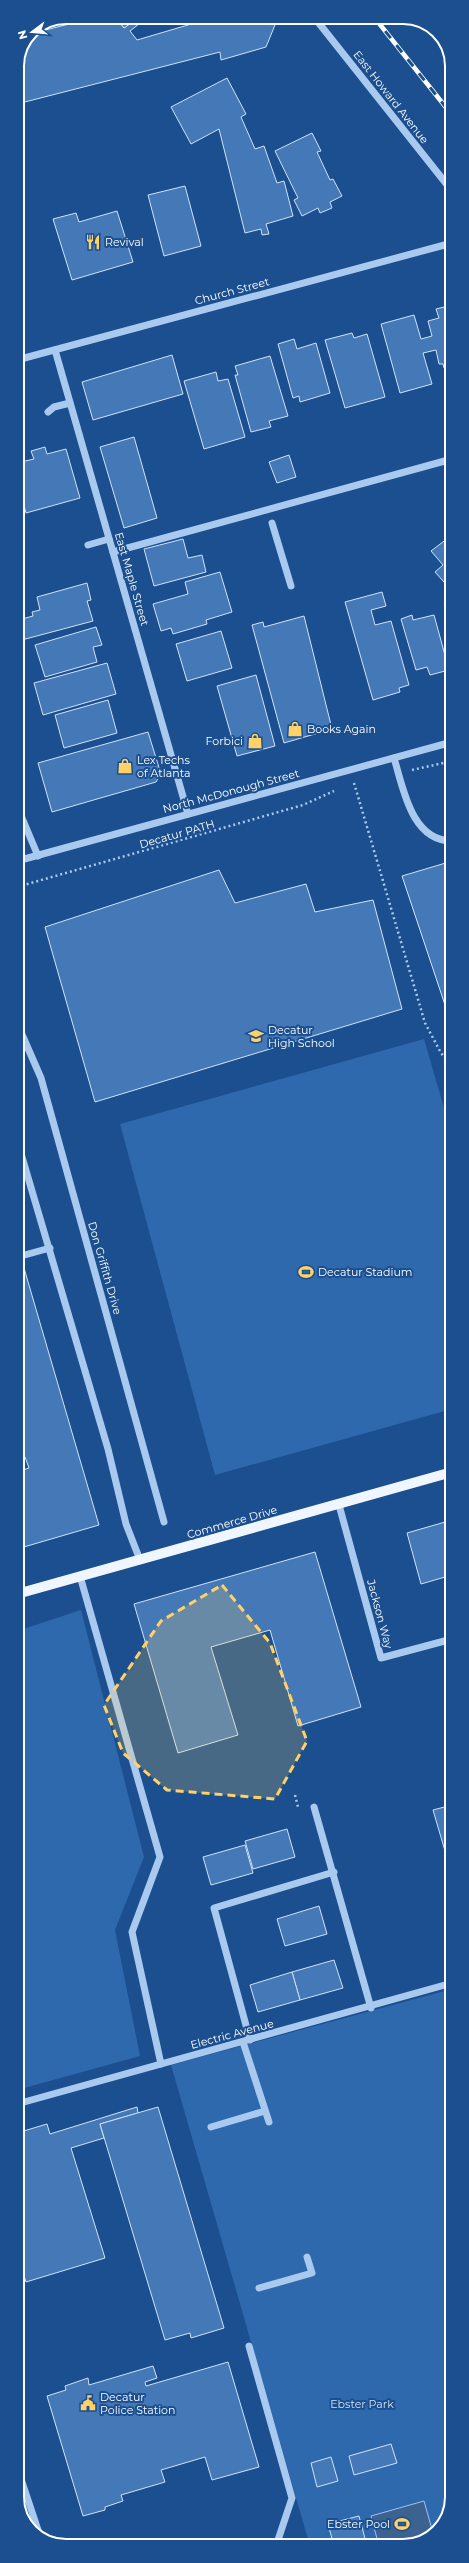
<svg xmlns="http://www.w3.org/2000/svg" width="469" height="2563" font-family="Montserrat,sans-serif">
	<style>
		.green { fill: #2e69ad }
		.water { fill: #3c6290; stroke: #9cc4f0 }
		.building { fill: #4478b7; stroke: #cfe3fa }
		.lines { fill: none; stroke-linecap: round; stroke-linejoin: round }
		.path { stroke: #a9c9ee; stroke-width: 2.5; stroke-dasharray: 2 3; stroke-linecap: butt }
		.minor { stroke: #a9c9ee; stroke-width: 7 }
		.major { stroke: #f0f6ff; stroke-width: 10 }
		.rail-casing { stroke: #fff; stroke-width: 4.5 }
		.rail { stroke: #1b4f8f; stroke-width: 3; stroke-dasharray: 9; stroke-linecap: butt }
		.marked { fill: #ffd166; fill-opacity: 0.2; stroke: #ffd166; stroke-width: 3; stroke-dasharray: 8 5; stroke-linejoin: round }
		.labels { text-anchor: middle; stroke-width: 4; stroke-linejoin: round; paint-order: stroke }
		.street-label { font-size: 11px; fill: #fff; stroke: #1b4f8f }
		.poi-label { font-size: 11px; fill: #fff; stroke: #1b4f8f; text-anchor: start }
		.park-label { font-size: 11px; fill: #cfe3fa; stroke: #1b4f8f }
		.rim { fill: none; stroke: #fff; stroke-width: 2 }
	</style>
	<rect width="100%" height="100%" fill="#1b4f8f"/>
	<!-- green -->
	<g class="green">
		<path d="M424,1039L452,1135V1409L215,1475L120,1124Z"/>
		<path d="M81,1610L144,1857L115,1930L140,2056L17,2090V1631Z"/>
		<path d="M452,1989V2497L440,2529L410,2546H310L171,2065Z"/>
	</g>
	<!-- water -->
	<path class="water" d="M424,2501L433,2533L410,2546H379L371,2516Z"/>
	<!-- building -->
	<g class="building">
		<path d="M71,17H116L124,28L139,17H148L130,31L137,40L215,17H268L275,25L266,47L221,60L220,52L17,104V66L30,34L73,23Z"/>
		<path d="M116,17H139L124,28Z"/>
		<path d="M227,78L246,114L241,117L255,149L264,146L277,183L284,181L293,216L266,224L269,234L262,235L261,229L245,233L219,129L191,144L171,107Z"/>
		<path d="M312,133L321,151L317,152L330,180L333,179L342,196L330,202L332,208L320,213L318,208L302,216L294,200L298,198L275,151Z"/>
		<path d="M185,186L201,246L164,256L148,195Z"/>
		<path d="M117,211L133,262L72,280L53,219L76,213L79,222Z"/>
		<path d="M452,305V367L444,368L443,364H439L436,350L423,353L432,384L400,393L381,324L414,315L421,339L432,336L428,321L439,318L436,309Z"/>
		<path d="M352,333L354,338L367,334L385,397L345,408L325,340Z"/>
		<path d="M294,339L297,349L316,343L330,393L300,402L299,396L293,398L278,344Z"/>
		<path d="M172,355L183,394L93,420L82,382Z"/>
		<path d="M270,356L288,416L269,421L271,427L251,432L235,375H238L235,366Z"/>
		<path d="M216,372L218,381L228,379L245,437L204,449L184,381Z"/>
		<path d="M134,437L157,518L124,528L100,447Z"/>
		<path d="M45,447L47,454L66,449L80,498L26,513L17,480V463L34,459L31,451Z"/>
		<path d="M289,455L296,477L277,483L269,462Z"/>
		<path d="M452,535V591L435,572L443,565L431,551Z"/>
		<path d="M183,539L188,558L202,555L206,572L154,586L144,549Z"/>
		<path d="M220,572L232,612L206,620L207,624L173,634L171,628L161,631L153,604L188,594L185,582Z"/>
		<path d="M87,583L91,600L87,601L93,621L18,641L17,626L24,624L22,619L33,616L32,612L40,610L37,597Z"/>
		<path d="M382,592L386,606L371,610L375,625L391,621L409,685L399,688L400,692L373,700L345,602Z"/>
		<path d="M452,597V614L444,604Z"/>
		<path d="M412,615L413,620L434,615L449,670L430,675L427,667L416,670L401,619Z"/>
		<path d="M304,616L332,729L284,743L252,625L263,622L264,627Z"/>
		<path d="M96,627L102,645L93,647L97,662L45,677L35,645Z"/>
		<path d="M221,631L232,668L187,681L176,644Z"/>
		<path d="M107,663L116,694L43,715L34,683Z"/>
		<path d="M256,675L275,746L237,756L217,686Z"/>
		<path d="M108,700L117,733L64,748L55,715Z"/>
		<path d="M148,732L161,774L156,782L52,812L38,763Z"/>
		<path d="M449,862L452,872V1003L445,1005L402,876Z"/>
		<path d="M219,870L235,903L306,884L315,912L373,900L402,1009L95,1102L45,927Z"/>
		<path d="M17,1244L99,1525L17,1549V1472L29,1468L25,1457L17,1460Z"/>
		<path d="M452,1520V1575L421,1584L407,1533Z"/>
		<path d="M315,1552L361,1707L298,1726L270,1630L211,1647L238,1735L178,1753L134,1604Z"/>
		<path d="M452,1805V1875L433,1810Z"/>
		<path d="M287,1829L295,1857L253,1869L245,1841Z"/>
		<path d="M245,1845L253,1873L211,1885L203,1857Z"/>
		<path d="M319,1906L327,1934L285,1946L277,1919Z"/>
		<path d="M334,1960L343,1988L300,2000L292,1972Z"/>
		<path d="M292,1972L300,2000L258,2012L250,1985Z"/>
		<path d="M137,2107L138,2113L100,2124L104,2138L71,2148L105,2258L26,2282L21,2267L17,2268V2133L47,2124L50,2134Z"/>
		<path d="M158,2107L224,2328L191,2338L190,2333L165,2340L100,2124Z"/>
		<path d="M228,2362L259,2467L212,2480L205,2457L161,2470L165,2482L121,2495L123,2501L105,2507V2510L83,2516L47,2396L66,2390L65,2386L88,2378L89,2385L153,2366L157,2378L145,2382L146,2386Z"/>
		<path d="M391,2444L397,2463L354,2475L349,2456Z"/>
		<path d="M331,2457L338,2481L317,2487L311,2463Z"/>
		<path d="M359,2516L367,2546H334L328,2524Z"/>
	</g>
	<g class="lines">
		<!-- path -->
		<g class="path">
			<path d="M412,770L452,761"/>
			<path d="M354,783L425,1023L441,1053L452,1066"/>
			<path d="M17,887L303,805L334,791"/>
			<path d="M295,1795L298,1807"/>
		</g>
		<!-- minor -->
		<g class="minor">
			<path d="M314,17L452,191"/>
			<path d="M17,347L21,359"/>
			<path d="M55,350L188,814"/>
			<path d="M17,360L452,243"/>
			<path d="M48,412L54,407L70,403"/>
			<path d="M272,523L291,586"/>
			<path d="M88,545L109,539"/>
			<path d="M113,552L452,459"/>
			<path d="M394,758C403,787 411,841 452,841"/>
			<path d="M17,806L38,856"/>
			<path d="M17,861L452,742"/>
			<path d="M17,1023L41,1078L164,1522"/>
			<path d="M17,1140L108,1449L126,1524L140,1560"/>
			<path d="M21,1256L50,1248"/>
			<path d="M339,1505L381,1658L452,1639"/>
			<path d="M80,1576L160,1857L132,1932L161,2064"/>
			<path d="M314,1807L371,2008"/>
			<path d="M250,2040L214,1908L334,1872"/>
			<path d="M243,2042L269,2122"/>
			<path d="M17,2104L452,1983"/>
			<path d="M211,2127L265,2111"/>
			<path d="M259,2288L312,2273L307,2257"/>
			<path d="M249,2346L292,2498L276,2546"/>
			<path d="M17,2467L40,2536"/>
		</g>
		<!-- major -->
		<path class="major" d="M17,1594L452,1472"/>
		<!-- rail casing -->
		<g class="rail-casing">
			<path id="rail" d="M374,17L452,115"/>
		</g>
		<!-- rail -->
		<use href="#rail" class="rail"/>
	</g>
	<!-- marked area -->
	<path class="marked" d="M222,1585L270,1643L307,1741L275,1799L167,1790L123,1753L104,1705L161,1621Z"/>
	<!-- icons -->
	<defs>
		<g id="restaurant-bare" transform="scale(1.2)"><path d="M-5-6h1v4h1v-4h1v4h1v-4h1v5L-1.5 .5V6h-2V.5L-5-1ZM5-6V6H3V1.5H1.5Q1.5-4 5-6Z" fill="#ffd166" stroke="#1b4f8f" stroke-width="2.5" paint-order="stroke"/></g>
		<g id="shop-bare" transform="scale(1.2)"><path d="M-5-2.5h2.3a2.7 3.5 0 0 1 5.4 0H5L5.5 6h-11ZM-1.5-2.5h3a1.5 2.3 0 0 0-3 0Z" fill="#ffd166" stroke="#1b4f8f" stroke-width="2.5" paint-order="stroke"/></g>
		<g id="school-bare" transform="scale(1.2)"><path d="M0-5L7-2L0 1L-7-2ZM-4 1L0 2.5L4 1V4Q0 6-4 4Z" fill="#ffd166" stroke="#1b4f8f" stroke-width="2.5" paint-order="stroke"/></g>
		<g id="stadium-bare" transform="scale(1.2)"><path d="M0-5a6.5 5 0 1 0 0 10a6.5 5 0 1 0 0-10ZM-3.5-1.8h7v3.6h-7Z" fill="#ffd166" stroke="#1b4f8f" stroke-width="2.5" paint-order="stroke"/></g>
		<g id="civic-bare" transform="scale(1.2)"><path d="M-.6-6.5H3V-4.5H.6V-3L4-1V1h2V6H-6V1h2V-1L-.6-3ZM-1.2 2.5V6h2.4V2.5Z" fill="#ffd166" stroke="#1b4f8f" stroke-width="2.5" paint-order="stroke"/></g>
	</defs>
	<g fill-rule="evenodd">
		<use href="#restaurant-bare" x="93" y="242"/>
		<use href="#shop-bare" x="295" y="729"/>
		<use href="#shop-bare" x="255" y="741"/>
		<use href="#shop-bare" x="125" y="766"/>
		<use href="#school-bare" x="256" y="1036"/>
		<use href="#stadium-bare" x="306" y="1272"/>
		<use href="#civic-bare" x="88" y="2403"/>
		<use href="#stadium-bare" x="402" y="2524"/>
	</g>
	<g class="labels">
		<!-- street labels -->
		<g class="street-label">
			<text transform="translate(391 97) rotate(52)" y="4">East Howard Avenue</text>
			<text transform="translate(232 291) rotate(-15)" y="4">Church Street</text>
			<text transform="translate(132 579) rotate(74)" y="4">East Maple Street</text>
			<text transform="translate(231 791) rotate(-15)" y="4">North McDonough Street</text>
			<text transform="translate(177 834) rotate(-16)" y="4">Decatur PATH</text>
			<text transform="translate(105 1268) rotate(74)" y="4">Don Griffith Drive</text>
			<text transform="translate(232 1522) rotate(-16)" y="4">Commerce Drive</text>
			<text transform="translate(380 1614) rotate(75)" y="4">Jackson Way</text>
			<text transform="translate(232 2034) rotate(-15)" y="4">Electric Avenue</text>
		</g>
		<!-- poi labels -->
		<g class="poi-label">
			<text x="105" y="246">Revival</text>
			<text x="307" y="733">Books Again</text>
			<text x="243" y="745" text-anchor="end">Forbici</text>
			<text x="137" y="764">Lex Techs<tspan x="137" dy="13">of Atlanta</tspan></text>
			<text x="268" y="1034">Decatur<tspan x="268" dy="13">High School</tspan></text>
			<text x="318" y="1276">Decatur Stadium</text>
			<text x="100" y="2401">Decatur<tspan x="100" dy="13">Police Station</tspan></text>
			<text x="390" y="2528" text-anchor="end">Ebster Pool</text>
		</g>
		<!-- park labels -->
		<g class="park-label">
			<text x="362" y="2408">Ebster Park</text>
		</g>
	</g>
	<!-- crop -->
	<path d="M0 0H469V2563H0ZM66 24H403A42 42 0 0 1 445 66V2497A42 42 0 0 1 403 2539H66A42 42 0 0 1 24 2497V66A42 42 0 0 1 66 24Z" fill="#1b4f8f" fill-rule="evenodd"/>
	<path class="rim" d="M66 24H403A42 42 0 0 1 445 66V2497A42 42 0 0 1 403 2539H66A42 42 0 0 1 24 2497V66A42 42 0 0 1 66 24Z"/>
	<!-- north arrow -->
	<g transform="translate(32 32) rotate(254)" stroke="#1b4f8f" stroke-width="3" paint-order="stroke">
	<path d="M0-3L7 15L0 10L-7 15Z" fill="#ffffff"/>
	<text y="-6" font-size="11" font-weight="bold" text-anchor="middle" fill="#ffffff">N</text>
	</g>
</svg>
